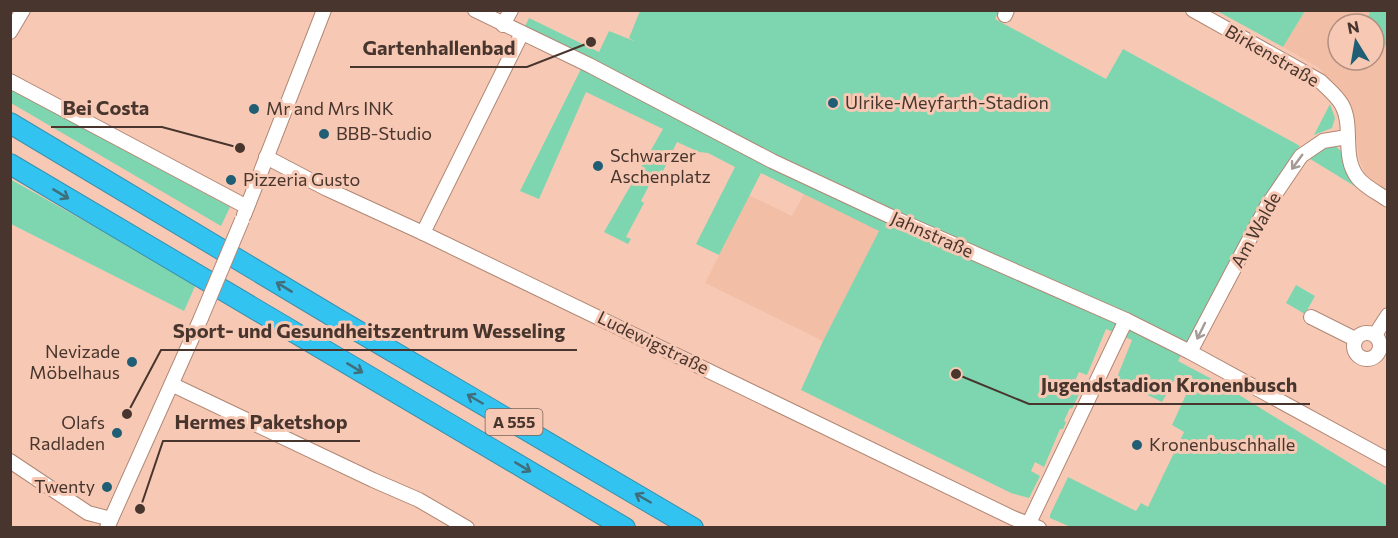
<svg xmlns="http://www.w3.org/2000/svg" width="1398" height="538" font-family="Commissioner,sans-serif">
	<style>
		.built { fill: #f3bea6 }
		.green { fill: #7dd6b0 }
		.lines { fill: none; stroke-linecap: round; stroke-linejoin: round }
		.minor-casing { stroke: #b18774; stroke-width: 16 }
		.highway-casing { stroke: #3a91ac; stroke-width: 22 }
		.minor { stroke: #fff; stroke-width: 14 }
		.highway { stroke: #33c3f0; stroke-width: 20 }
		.minor-bridge-casing { stroke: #b18774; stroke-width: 16; stroke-linecap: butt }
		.minor-bridge { stroke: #fff; stroke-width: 14 }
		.oneway { stroke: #a49a96 }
		.oneway2 { stroke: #406e7b }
		.poi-dot { fill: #1f5e74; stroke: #f7c9b5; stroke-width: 2 }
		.labels { text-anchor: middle; stroke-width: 6; stroke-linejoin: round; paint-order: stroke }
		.shield { fill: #f7c9b5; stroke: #7c6156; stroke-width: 1.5 }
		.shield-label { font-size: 16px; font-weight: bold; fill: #48352d }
		.street-label { font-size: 18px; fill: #48352d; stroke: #f7c9b5 }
		.poi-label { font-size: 18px; fill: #48352d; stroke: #f7c9b5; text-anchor: start }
		.leader { fill: none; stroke: #48352d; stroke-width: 2 }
		.callout-dot { fill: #48352d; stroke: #f7c9b5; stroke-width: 2 }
		.callout-label { font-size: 20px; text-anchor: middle; font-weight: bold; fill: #48352d; stroke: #f7c9b5; stroke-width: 6; stroke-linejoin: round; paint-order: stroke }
	</style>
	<rect width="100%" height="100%" fill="#f7c9b5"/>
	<!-- built -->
	<g class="built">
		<path d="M1366,10L1370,13L1364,24H1338V60H1374V39L1387,47V191L1365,174L1359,159L1353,110L1319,68L1283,47L1305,11Z"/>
		<path d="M804,194L880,231L823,341L705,283L749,195L792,216Z"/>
	</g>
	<!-- green -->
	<g class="green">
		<path d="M640,11H999L995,19L1106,79L1123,49L1300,146L1290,158L1251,225L1178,361L1223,385L1387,486V527L1073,528L1050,518V515L1068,477L1136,511L1141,503L1148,507L1184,432L1172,425L1189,388L1174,381L1162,402L1116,380L1132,340L1106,329L1087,375L1079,372L1074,383L1082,388L1072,409L1070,408L1064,421L1066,422L1063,429H1060L1044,467L1035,462L1031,471L1040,476L1029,498L1011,493L801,390L823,341L879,231L761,173L719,255L696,244L735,167L708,153L699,152L677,142L663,171L661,170L656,179L653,178L641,201L644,203L626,237L631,239L628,244L604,232L663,129L586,92L539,199L520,191L584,63L522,33L529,18L599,52L609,31L634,41L629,38Z"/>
		<path d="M1217,11H1305L1283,47Z"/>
		<path d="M1366,11H1387V47L1374,39V24H1364L1370,13Z"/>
		<path d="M11,84L46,108L230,207L221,226L11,103Z"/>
		<path d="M1330,104L1335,118L1332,128L1314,135Z"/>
		<path d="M1334,145L1341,151L1358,183L1356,187L1307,157L1321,147Z"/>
		<path d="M10,179L196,284L184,311L11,224Z"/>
		<path d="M1296,285L1315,296L1305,314L1286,303Z"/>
	</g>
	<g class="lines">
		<!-- minor casing -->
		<g class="minor-casing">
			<g id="minor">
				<path d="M475,10L589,65L772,161L894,218L1126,320L1190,352L1388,460"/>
				<path d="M1193,10L1320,81C1328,89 1337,96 1342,105C1354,127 1341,157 1358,178C1365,187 1378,193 1388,200"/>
				<path d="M1005,15L1007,10"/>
				<path d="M503,25L511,10"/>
				<path d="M10,32L23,10"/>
				<path d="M10,81L247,207"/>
				<path d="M266,157L327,189L423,233L1013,518L1039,528"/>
				<path d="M244,215L324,10"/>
				<path d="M423,233L522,33"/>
				<path d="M1311,317L1355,339"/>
				<circle cx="1367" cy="346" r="13"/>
				<path d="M1375,335L1388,315"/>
				<path d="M1190,352L1267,206L1301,156L1323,141L1347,137"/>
				<path d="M173,385L373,480L419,500L467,528"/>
				<path d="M10,461L88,513L111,519"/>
				<path d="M1029,523L1126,320"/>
				<path d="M107,528L201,318"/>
			</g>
		</g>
		<!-- highway casing -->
		<g class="highway-casing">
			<g id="highway">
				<path d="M10,123L334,317L693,528"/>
				<path d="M10,164L625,528"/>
			</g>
		</g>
		<!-- minor -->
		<use href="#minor" class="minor"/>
		<!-- highway -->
		<use href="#highway" class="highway"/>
		<!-- minor-bridge casing -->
		<g class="minor-bridge-casing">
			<path id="minor-bridge" d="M201,318L242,220"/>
		</g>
		<!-- minor-bridge -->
		<use href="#minor-bridge" class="minor-bridge"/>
	</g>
	<!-- one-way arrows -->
	<defs><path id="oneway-shaft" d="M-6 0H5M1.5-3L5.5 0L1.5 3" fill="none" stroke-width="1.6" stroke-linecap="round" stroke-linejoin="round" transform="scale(1.5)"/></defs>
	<g class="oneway">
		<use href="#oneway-shaft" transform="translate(1297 162) rotate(126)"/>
		<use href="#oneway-shaft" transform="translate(1201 331) rotate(116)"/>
	</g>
	<g class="oneway2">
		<use href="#oneway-shaft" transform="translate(61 194) rotate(31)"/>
		<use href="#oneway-shaft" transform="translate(284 287) rotate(-149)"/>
		<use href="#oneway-shaft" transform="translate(355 368) rotate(31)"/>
		<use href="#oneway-shaft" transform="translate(475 399) rotate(-150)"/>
		<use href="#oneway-shaft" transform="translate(523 467) rotate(31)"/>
		<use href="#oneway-shaft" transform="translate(643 498) rotate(-150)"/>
	</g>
	<!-- markers -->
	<g class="poi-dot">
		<circle cx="833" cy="103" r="6"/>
		<circle cx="254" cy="109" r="6"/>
		<circle cx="324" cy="134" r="6"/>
		<circle cx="598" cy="166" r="6"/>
		<circle cx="231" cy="180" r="6"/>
		<circle cx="132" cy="362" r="6"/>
		<circle cx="117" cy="433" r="6"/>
		<circle cx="1137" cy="445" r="6"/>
		<circle cx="107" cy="487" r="6"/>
	</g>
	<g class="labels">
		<!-- shield labels -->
		<rect class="shield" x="485.5" y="409" width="57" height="26" rx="4.5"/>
		<g class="shield-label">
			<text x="514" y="428">A 555</text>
		</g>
		<!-- street labels -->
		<g class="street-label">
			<text transform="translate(1272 56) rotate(30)" y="6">Birkenstraße</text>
			<text transform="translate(1256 230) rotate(-61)" y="6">Am Walde</text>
			<text transform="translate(932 235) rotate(24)" y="6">Jahnstraße</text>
			<text transform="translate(653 343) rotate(26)" y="6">Ludewigstraße</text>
		</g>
		<!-- poi labels -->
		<g class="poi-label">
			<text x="845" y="109">Ulrike-Meyfarth-Stadion</text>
			<text x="266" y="115">Mr and Mrs INK</text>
			<text x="336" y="140">BBB-Studio</text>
			<text x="610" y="162">Schwarzer<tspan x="610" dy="21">Aschenplatz</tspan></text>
			<text x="243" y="186">Pizzeria Gusto</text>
			<text x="120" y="358" text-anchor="end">Nevizade<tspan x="120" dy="21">Möbelhaus</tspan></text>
			<text x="105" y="429" text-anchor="end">Olafs<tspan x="105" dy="21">Radladen</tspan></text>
			<text x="1149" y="451">Kronenbuschhalle</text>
			<text x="95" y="493" text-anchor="end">Twenty</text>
		</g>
	</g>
	<!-- callouts -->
	<path class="leader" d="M591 42L527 67H350M240 148L162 127H51M127 414L161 350H577M956 374L1029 404H1310M140 509L163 441H360"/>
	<g class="callout-dot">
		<circle cx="591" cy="42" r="6"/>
		<circle cx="240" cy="148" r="6"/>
		<circle cx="127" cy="414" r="6"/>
		<circle cx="956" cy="374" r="6"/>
		<circle cx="140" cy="509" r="6"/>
	</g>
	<g class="callout-label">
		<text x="439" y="55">Gartenhallenbad</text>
		<text x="106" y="115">Bei Costa</text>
		<text x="369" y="338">Sport- und Gesundheitszentrum Wesseling</text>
		<text x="1169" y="392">Jugendstadion Kronenbusch</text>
		<text x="261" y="429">Hermes Paketshop</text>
	</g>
	<!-- border -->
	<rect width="1398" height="538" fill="none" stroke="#48352d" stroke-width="24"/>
	<!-- north arrow -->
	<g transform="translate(1356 42) rotate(349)"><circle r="28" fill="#f7c9b5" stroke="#b18e7f" stroke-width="1.5"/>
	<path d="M0-4.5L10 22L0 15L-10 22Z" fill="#1f5e74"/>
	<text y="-9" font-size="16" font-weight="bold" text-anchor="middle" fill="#48352d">N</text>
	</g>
</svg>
